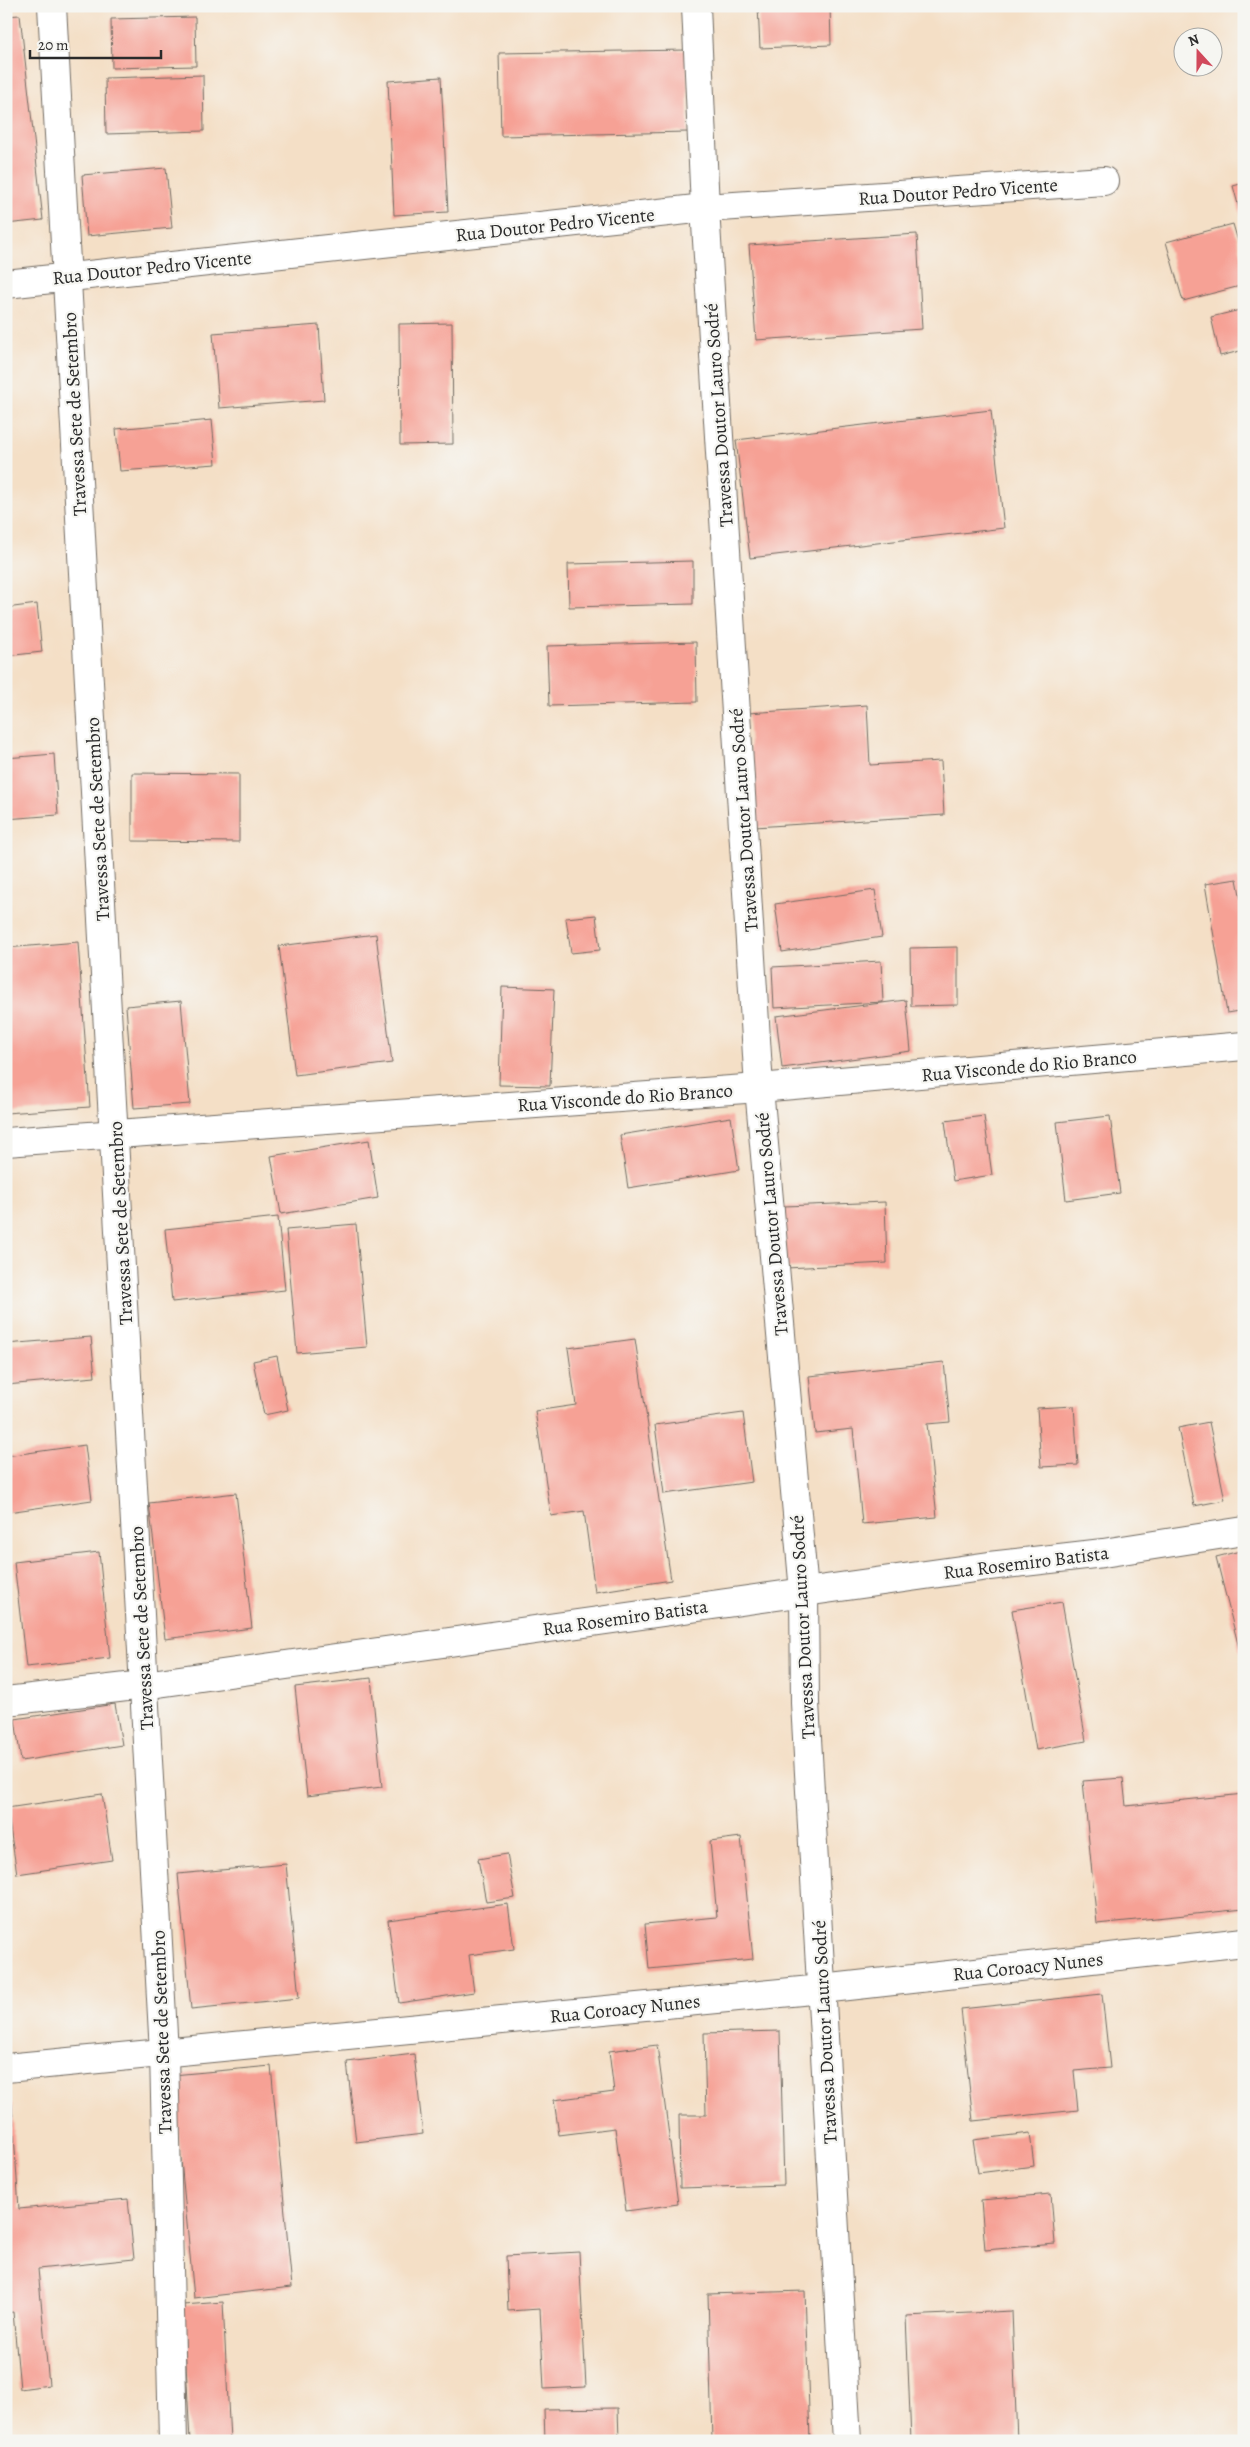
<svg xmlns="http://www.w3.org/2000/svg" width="1250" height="2447" font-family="Alegreya,serif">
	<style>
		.building { fill: #f6a195 }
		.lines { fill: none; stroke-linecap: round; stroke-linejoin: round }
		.street-casing { stroke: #716a61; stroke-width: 30 }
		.secondary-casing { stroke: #716a61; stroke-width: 30 }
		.street { stroke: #fff; stroke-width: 28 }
		.secondary { stroke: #fff; stroke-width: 28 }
		.labels { text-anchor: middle; stroke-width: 4.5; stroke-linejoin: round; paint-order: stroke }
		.street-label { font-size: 19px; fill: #2b2b2b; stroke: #f6f6f2 }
	</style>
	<rect width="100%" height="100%" fill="#f6f6f2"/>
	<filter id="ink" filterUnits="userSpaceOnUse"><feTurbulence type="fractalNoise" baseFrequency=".02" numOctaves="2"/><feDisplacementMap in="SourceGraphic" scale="10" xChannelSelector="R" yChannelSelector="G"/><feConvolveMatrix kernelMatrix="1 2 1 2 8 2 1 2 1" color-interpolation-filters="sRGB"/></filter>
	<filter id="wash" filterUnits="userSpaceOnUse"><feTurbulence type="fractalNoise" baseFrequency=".0096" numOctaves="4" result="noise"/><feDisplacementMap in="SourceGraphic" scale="20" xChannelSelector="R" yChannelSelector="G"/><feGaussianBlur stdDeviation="1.12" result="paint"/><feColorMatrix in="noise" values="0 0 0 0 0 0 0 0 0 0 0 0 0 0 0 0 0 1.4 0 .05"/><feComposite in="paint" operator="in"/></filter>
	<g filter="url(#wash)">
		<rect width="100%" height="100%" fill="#f4dfc6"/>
		<g id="blocks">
			<!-- building -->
			<g class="building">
				<path d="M758,6H830L831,45L760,48Z"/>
				<path d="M20,15L43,220L6,224V16Z"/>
				<path d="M195,17L196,66L112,68L111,19Z"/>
				<path d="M687,50L688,132L501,136L499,53Z"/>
				<path d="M203,75L204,131L106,134L105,78Z"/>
				<path d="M441,77L448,212L394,215L388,81Z"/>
				<path d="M166,168L172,228L87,236L82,175Z"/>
				<path d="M1244,183V223H1243L1233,186Z"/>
				<path d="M1233,224L1244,262V285L1183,301L1166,242Z"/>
				<path d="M917,234L922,329L756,340L749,245Z"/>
				<path d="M1244,309V350L1220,356L1211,317Z"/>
				<path d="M452,323L453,444L400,445L399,324Z"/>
				<path d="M319,325L324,400L219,408L213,333Z"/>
				<path d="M991,410L1004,528L750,558L736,440Z"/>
				<path d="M212,420L216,464L120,471L116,429Z"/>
				<path d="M693,561V604L569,607L568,564Z"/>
				<path d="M37,604L42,652L6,656V608Z"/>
				<path d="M696,642L697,702L549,706L547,646Z"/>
				<path d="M867,705L870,765L941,761L944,815L755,827L748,713Z"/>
				<path d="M54,754L58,815L6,819V758Z"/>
				<path d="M132,773L239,774V842L132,841Z"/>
				<path d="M1237,879L1244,916V1010L1227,1013L1205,884Z"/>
				<path d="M875,890L882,937L782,952L775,904Z"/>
				<path d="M596,915L600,950L571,953L566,918Z"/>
				<path d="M376,934L392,1063L295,1075L279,946Z"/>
				<path d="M78,942L90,1107L6,1113V948Z"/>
				<path d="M958,947V1005L911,1006L910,948Z"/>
				<path d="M881,961L883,1002L774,1008L772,967Z"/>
				<path d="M502,987L554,989L550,1086L499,1085Z"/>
				<path d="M906,1000L911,1051L782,1068L776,1016Z"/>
				<path d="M181,1001L190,1104L134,1108L126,1006Z"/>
				<path d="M984,1116L992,1175L953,1181L945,1121Z"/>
				<path d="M1110,1116L1120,1193L1066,1200L1057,1122Z"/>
				<path d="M731,1117L739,1170L628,1188L620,1135Z"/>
				<path d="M369,1140L378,1198L281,1214L271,1156Z"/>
				<path d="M885,1202L887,1263L786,1268L784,1206Z"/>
				<path d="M278,1217L285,1290L172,1302L165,1229Z"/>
				<path d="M356,1224L367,1347L297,1353L286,1230Z"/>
				<path d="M91,1337L95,1377L6,1385V1344Z"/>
				<path d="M635,1339L671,1580L595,1592L584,1511L551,1516L535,1411L576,1405L568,1348Z"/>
				<path d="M277,1356L288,1410L264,1415L253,1361Z"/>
				<path d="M944,1362L950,1422L927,1424L937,1517L862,1524L853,1429L815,1433L809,1376Z"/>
				<path d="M1074,1406L1078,1465L1041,1467L1037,1408Z"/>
				<path d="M743,1413L752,1482L664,1494L655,1425Z"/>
				<path d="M1209,1422L1225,1500L1194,1506L1178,1428Z"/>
				<path d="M85,1445L92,1500L8,1512L6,1456Z"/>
				<path d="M236,1493L252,1628L165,1639L149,1503Z"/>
				<path d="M1244,1550V1655L1241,1656L1216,1557Z"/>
				<path d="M99,1552L110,1658L26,1667L14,1562Z"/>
				<path d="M1062,1602L1086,1741L1036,1750L1012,1610Z"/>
				<path d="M371,1678L382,1787L307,1796L295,1687Z"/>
				<path d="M115,1704L122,1745L21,1761L15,1719Z"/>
				<path d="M1123,1778L1126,1806L1244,1794V1909L1097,1924L1083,1781Z"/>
				<path d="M102,1794L112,1860L17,1874L7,1808Z"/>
				<path d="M741,1837L753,1959L649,1969L645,1924L717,1917L710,1841Z"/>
				<path d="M507,1854L515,1898L486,1902L478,1859Z"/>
				<path d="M286,1864L299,1998L191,2009L178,1874Z"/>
				<path d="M508,1904L514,1949L469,1955L474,1992L399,2003L388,1920Z"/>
				<path d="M1102,1994L1110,2068L1074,2071L1078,2110L973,2121L961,2009Z"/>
				<path d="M780,2031L784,2185L680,2188L679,2115H706L704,2033Z"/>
				<path d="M657,2045L678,2204L626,2211L615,2128L559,2135L554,2100L614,2092L609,2051Z"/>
				<path d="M414,2054L423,2134L356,2142L347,2062Z"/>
				<path d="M271,2066L292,2287L194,2298L173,2075Z"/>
				<path d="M6,2104H12L19,2209L128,2199L134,2259L38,2269L49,2385L20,2389L13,2312L6,2313Z"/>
				<path d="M1030,2133L1034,2166L978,2173L973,2140Z"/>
				<path d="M1051,2194L1055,2244L985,2250L981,2200Z"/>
				<path d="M579,2252L586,2387L544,2389L540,2309L508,2311L506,2256Z"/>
				<path d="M805,2291L810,2441H712L708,2294Z"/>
				<path d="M223,2302L230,2441H190L183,2305Z"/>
				<path d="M1012,2311L1017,2441H911L906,2316Z"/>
				<path d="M618,2408L619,2441H545L544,2409Z"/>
			</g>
		</g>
	</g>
	<g filter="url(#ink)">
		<use href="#blocks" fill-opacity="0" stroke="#716a61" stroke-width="1"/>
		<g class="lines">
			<!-- street casing -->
			<g class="street-casing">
				<g id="street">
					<path d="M52,6L164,2053L173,2441"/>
					<path d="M705,208L1104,181"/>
					<path d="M6,1142L759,1088L1244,1046"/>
					<path d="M6,1701L144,1685L989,1566L1103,1553L1244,1531"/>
					<path d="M6,2068L822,1989L1244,1942"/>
				</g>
			</g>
			<!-- secondary casing -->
			<g class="secondary-casing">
				<g id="secondary">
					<path d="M696,6L705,208L759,1088L804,1592L805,1703L847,2441"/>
					<path d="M6,284L705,208"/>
				</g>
			</g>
			<!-- street -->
			<use href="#street" class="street"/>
			<!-- secondary -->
			<use href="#secondary" class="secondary"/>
		</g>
	</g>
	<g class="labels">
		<!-- street labels -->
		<g class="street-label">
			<text transform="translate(958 191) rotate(-4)" y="7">Rua Doutor Pedro Vicente</text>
			<text transform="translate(555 224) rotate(-6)" y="7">Rua Doutor Pedro Vicente</text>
			<text transform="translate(152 267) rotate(-6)" y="7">Rua Doutor Pedro Vicente</text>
			<text transform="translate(74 414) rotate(-93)" y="7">Travessa Sete de Setembro</text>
			<text transform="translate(718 415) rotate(-94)" y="7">Travessa Doutor Lauro Sodré</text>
			<text transform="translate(97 819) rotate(-93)" y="7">Travessa Sete de Setembro</text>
			<text transform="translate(743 820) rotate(-94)" y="7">Travessa Doutor Lauro Sodré</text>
			<text transform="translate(1029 1065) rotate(-5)" y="7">Rua Visconde do Rio Branco</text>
			<text transform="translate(625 1097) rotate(-4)" y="7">Rua Visconde do Rio Branco</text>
			<text transform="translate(120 1223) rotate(-93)" y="7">Travessa Sete de Setembro</text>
			<text transform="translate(771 1224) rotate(-95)" y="7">Travessa Doutor Lauro Sodré</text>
			<text transform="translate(1026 1562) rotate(-7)" y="7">Rua Rosemiro Batista</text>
			<text transform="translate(625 1617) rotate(-8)" y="7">Rua Rosemiro Batista</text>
			<text transform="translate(802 1627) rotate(-93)" y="7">Travessa Doutor Lauro Sodré</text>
			<text transform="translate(141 1628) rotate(-93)" y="7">Travessa Sete de Setembro</text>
			<text transform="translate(1028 1966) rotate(-6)" y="7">Rua Coroacy Nunes</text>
			<text transform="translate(625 2008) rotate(-6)" y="7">Rua Coroacy Nunes</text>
			<text transform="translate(161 2032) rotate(-92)" y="7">Travessa Sete de Setembro</text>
			<text transform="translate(824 2032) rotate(-93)" y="7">Travessa Doutor Lauro Sodré</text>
		</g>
	</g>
	<!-- margin -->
	<rect width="1250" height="2447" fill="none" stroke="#f6f6f2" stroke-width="25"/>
	<!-- north arrow -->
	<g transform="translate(1198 52) rotate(339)"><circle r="24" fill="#f6f6f2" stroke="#a5a5a2"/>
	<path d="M0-4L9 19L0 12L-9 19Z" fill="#d1495b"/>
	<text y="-8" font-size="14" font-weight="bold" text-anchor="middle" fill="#2b2b2b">N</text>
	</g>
	<!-- scale -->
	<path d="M30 50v8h131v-8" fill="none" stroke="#2b2b2b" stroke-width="2.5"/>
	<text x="38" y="50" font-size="15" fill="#2b2b2b" stroke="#f6f6f2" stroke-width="4" paint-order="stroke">20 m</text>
</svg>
